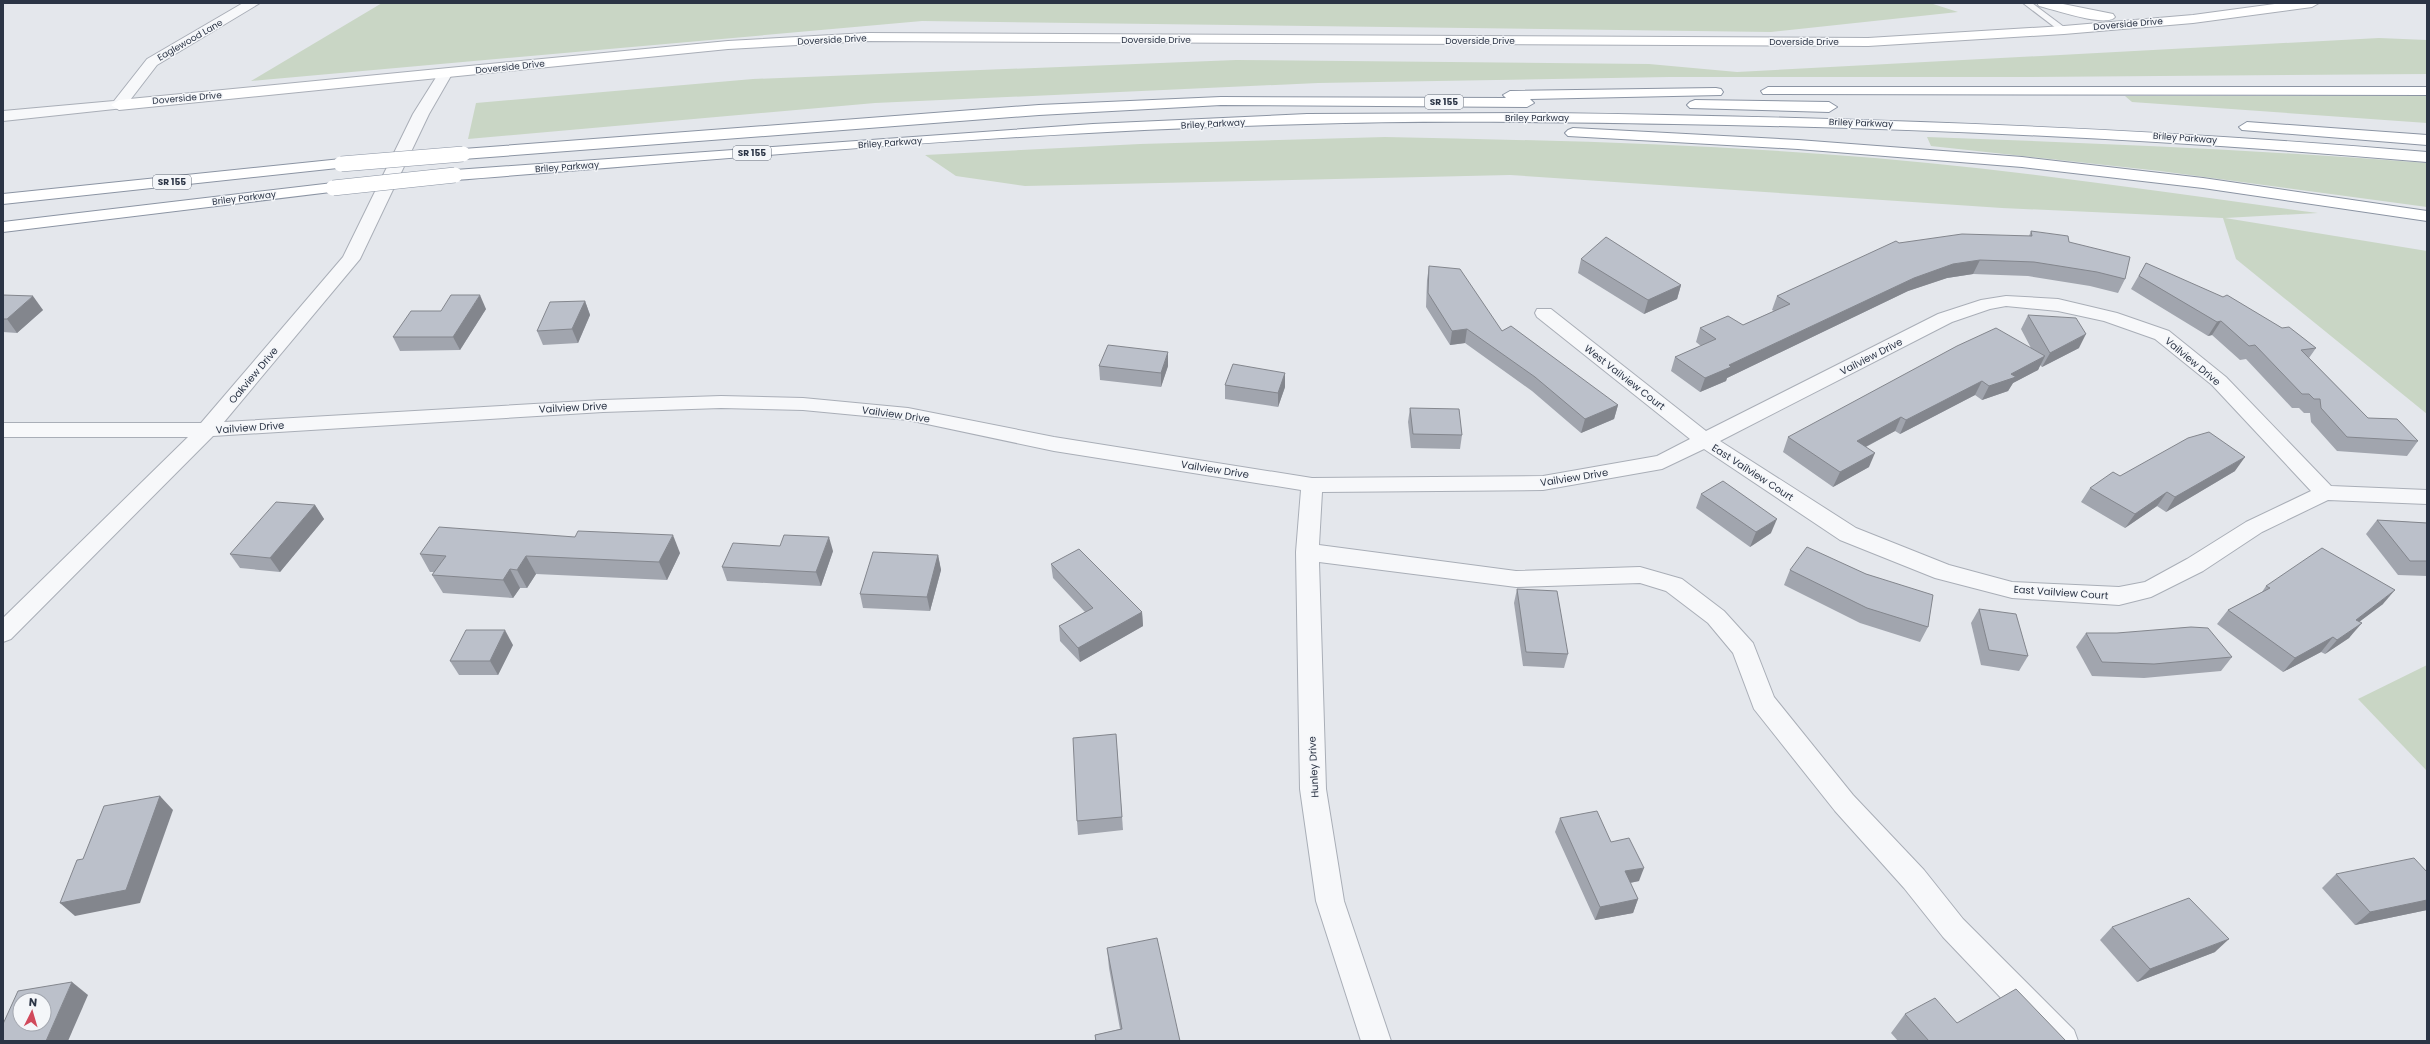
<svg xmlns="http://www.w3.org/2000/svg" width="2430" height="1044" font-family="Poppins,sans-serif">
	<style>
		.green { fill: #c9d6c5 }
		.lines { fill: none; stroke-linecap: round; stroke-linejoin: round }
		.lane-casing { stroke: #a9aeb7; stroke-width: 2 }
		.street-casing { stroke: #a9aeb7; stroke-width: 2 }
		.secondary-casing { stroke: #a9aeb7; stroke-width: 2 }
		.highway-casing { stroke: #8b94a3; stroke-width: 2 }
		.lane { fill: #f7f8fa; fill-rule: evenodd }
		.street { fill: #f7f8fa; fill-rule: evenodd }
		.secondary { fill: #fff; fill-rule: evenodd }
		.highway { fill: #fff; fill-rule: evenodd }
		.highway-bridge-casing { stroke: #8b94a3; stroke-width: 16; stroke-linecap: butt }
		.highway-bridge { stroke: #fff; stroke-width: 15 }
		.wall { fill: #a1a5ae }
		.shaded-wall { fill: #83868d }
		.building { fill: #bbc0ca; stroke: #83868d; fill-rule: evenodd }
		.labels { text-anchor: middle; stroke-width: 3; stroke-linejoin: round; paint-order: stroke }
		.far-street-label { font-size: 9px; fill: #2b3445; stroke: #f4f6f9 }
		.shield { fill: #f4f6f9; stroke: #676e7b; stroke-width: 1 }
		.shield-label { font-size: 9px; font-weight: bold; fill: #2b3445 }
		.street-label { font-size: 10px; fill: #2b3445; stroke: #f4f6f9 }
	</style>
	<rect width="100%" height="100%" fill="#e4e7ec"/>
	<!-- green -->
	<g class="green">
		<path d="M382,3H1930L1958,12L1771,32L922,21L251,81Z"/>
		<path d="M2379,38L2427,40V74L2026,77H1669L1318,83L875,103L468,139L476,103L753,79L1236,60L1649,64L1737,72Z"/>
		<path d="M2125,96H2427V123L2132,102Z"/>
		<path d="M1385,137C1531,140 1677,143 1822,154C1988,165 2153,191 2318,213L2225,218L2427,251V414L2236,259L2223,218L2002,208L1510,175L1025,186L956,176L925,155L1140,144Z"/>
		<path d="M1927,137C2094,143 2261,150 2427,163V207L2160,171L1931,146Z"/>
		<path d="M2427,665V771L2358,699Z"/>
	</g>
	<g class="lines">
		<!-- lane casing -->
		<g class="lane-casing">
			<path id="lane" d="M2023,3H2032L2068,30L2061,32Z"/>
		</g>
		<!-- street casing -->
		<g class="street-casing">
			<g id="street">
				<path d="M243,3H260L157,65L124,108L3,121V111L114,101L147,59Z"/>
				<path d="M445,70L452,74L429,114L360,259L224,422L603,400L721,396L803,398L908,408L1054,437L1312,478L1543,476L1657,456L1690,439L1537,317L1535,313L1537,309H1551L1706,431L1938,314L1981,300L2006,296L2058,299L2117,313L2169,331L2226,377L2331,486L2427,490V504L2328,500L2262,532L2203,571L2151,597L2119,605L2012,598L1935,578L1840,540L1704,449L1662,469L1543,490L1322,492L1319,545L1516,571L1640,567L1682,579L1724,611L1753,643L1774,697L1853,795L1924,870L1963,919L2074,1030L2078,1041H2042L1943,937L1904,888L1835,811L1754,709L1733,653L1708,623L1666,591L1640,583L1516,587L1319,562L1326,789L1344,901L1391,1041H1361L1316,901L1300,789L1296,552L1301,490L1054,451L908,420L803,410L721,408L603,412L213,436L11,639L3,642V618L188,437H3V423H201L343,257L413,114L440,71ZM2006,306L2058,311L2104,321L2155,339L2212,385L2311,491L2246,522L2187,559L2145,582L2119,587L2012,582L1949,565L1856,528L1720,441L1952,322L1990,309Z"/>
			</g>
		</g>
		<!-- secondary casing -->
		<g class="secondary-casing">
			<g id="secondary">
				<path d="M2037,3H2058L2113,14L2115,17C2107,28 2052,9 2039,6Z"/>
				<path d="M2282,3H2319L2312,7L2193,23L2064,34L1868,46L867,41L728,49L119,110L111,105L119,100L728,41L867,33L1868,38L2064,26L2193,15Z"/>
			</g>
		</g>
		<!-- highway casing -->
		<g class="highway-casing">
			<g id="highway">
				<path d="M1768,87H2427V95L1763,94L1761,91Z"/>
				<path d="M1716,88L1721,89L1723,92L1721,95L1530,99L1534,103L1527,107L1221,105L1039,115L463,159L455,154L463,149L1039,105L1221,97L1506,98L1503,95L1510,91Z"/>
				<path d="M1695,100L1829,102L1837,107L1829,112L1690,108L1687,105L1690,102Z"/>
				<path d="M1549,113C1842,117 2135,127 2427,152V162C2176,140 1925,128 1674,124C1551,122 1429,120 1307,124C1022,131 739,158 455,180L449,178L447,175L449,172L455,170L1093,124L1307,114Z"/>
				<path d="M2247,122L2427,135V145L2242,130L2239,127Z"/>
				<path d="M1573,128L1798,140L2022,157L2203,178L2427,211V221L2203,188L2022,167L1798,149L1568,136L1565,133L1568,130Z"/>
				<path d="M341,159L347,161L349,164L347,167L3,204V194Z"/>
				<path d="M333,183L339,185L341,188L339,191L3,232V222Z"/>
			</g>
		</g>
		<!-- lane -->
		<use href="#lane" class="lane"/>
		<!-- street -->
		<use href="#street" class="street"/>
		<!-- secondary -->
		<use href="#secondary" class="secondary"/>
		<!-- highway -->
		<use href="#highway" class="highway"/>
		<!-- highway-bridge casing -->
		<g class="highway-bridge-casing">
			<g id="highway-bridge">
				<path d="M341,164L463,154"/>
				<path d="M333,188L455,175"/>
			</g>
		</g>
		<!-- highway-bridge -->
		<use href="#highway-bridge" class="highway-bridge"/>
	</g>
	<!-- wall -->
	<g class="wall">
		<path d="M2031,231L2069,242L2125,279L2118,293L2090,286L2028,276L1973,274L1947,278L1908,291L1727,378L1726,381L1700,392L1671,371L1675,357L1701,346L1696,342L1700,328L1743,325L1774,311L1772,310L1777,296L1899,243L2029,236Z"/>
		<path d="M1581,259L1681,285L1677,299L1644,314L1578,273Z"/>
		<path d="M2146,263L2316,348L2309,358L2368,418L2418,441L2407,456L2337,451L2311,422L2310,413H2304L2299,408H2292L2246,359L2240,360L2212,335L2208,336L2131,289Z"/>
		<path d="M1429,266L1502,331L1618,405L1614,419L1581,433L1532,391L1465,343L1450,345L1426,307L1427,280Z"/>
		<path d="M3,295L43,310L17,333L3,332Z"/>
		<path d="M585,301L590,315L578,343L543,345L537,331Z"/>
		<path d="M486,309L460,350L400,351L393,337L441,311Z"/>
		<path d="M2028,315L2079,348L2042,367L2040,365L2038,370L2013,383L2008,391L1982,400L1975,395L1900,434L1895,431L1866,447L1869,467L1833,487L1783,452L1788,437L2031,348L2021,329Z"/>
		<path d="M1099,366H1168L1161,387L1100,380Z"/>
		<path d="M1285,373V387L1278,407L1225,399V385Z"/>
		<path d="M1410,408L1462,435L1460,449L1411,448L1408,422Z"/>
		<path d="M2235,471L2166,512L2157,506L2125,528L2081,502L2090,488L2120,476Z"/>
		<path d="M1701,494L1771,533L1750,547L1696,508Z"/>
		<path d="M315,505L324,519L280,572L240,568L230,554Z"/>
		<path d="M2377,520L2427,523V576L2398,575L2366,534Z"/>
		<path d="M833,551L821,586L727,581L722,567Z"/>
		<path d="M680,553L667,580L536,574L527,588H520L513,598L443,593L432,575L434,572H430L420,554Z"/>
		<path d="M938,555L941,570L930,611L863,608L860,594Z"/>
		<path d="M1051,564L1142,612L1143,626L1080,662L1060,641L1059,626L1085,612L1053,578Z"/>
		<path d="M1790,570L1866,574L1928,627L1920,642L1860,623L1784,585Z"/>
		<path d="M2266,586L2383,604L2359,622L2349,638L2325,654L2321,652L2283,672L2217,624L2228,610L2262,592Z"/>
		<path d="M1517,589L1568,654L1564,668L1523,666L1514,603Z"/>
		<path d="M1979,609L2028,656L2019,671L1981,665L1971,623Z"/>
		<path d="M2086,633L2232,657L2221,671L2144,678L2092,676L2076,647Z"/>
		<path d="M513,645L498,675H459L450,661Z"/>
		<path d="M1116,734L1123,830L1078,835L1077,821Z"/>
		<path d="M1560,818L1611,842L1639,881L1630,883L1638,899L1633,913L1595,920L1555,832Z"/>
		<path d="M2427,872V910L2355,925L2322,888L2336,874Z"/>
		<path d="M2112,927L2215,952L2137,982L2100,940Z"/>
		<path d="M1107,948L1180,1041H1095V1035L1120,1029L1109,968Z"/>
		<path d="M1905,1014L1957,1023L2066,1041H1898L1891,1033Z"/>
	</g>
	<!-- shaded-wall -->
	<g class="shaded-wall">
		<path d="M1980,260L1973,274L1947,278L1908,291L1727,378L1726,381L1700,392L1705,378L1729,365L1914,278L1953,264Z"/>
		<path d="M1681,285L1677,299L1644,314L1648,300Z"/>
		<path d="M480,295L486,309L460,350L453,337Z"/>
		<path d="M33,296L43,310L17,333L7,319Z"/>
		<path d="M585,301L590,315L578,343L572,329Z"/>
		<path d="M2221,321L2212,335L2208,336L2217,322Z"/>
		<path d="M1467,329L1465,343L1450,345L1452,331Z"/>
		<path d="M2086,334L2079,348L2042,367L2050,353Z"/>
		<path d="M1168,352V366L1161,387V373Z"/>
		<path d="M2045,356L2038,370L2013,383L2008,391L1982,400L1989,386L2011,374Z"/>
		<path d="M1285,373V387L1278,407V393Z"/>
		<path d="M1982,381L1975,395L1900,434L1906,420Z"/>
		<path d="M1618,405L1614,419L1581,433L1585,419Z"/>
		<path d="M1901,417L1895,431L1850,455L1857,441Z"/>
		<path d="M1875,453L1869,467L1833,487L1840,472Z"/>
		<path d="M2245,457L2235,471L2166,512L2175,497Z"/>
		<path d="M2167,492L2157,506L2125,528L2135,514Z"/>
		<path d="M315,505L324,519L280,572L270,558Z"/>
		<path d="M1777,519L1771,533L1750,547L1756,532Z"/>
		<path d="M673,535L680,553L667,580L659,562Z"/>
		<path d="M829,537L833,551L821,586L816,572Z"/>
		<path d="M938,555L941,570L930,611L927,597Z"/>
		<path d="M526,556L536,574L527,588L517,570Z"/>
		<path d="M510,569L520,588L513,598L503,580Z"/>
		<path d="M2395,590L2383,604L2343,634L2356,620Z"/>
		<path d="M1142,612L1143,626L1080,662L1078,648Z"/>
		<path d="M2362,623L2349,638L2325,654L2337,640Z"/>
		<path d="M505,630L513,645L498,675L490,661Z"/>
		<path d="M2333,637L2321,652L2283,672L2295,658Z"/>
		<path d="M160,796L173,810L140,903L75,916L60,903Z"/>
		<path d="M1644,868L1639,881L1619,885L1625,871Z"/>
		<path d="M1638,899L1633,913L1595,920L1600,907Z"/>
		<path d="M2427,900V910L2355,925L2370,912Z"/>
		<path d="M2229,939L2215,952L2137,982L2150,969Z"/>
		<path d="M72,982L88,995L68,1041H46Z"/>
	</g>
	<!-- building -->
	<g class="building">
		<path d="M2031,231L2068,236L2069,242L2130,257L2125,279L2097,272L2034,262L1980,260L1953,264L1914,278L1729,365L1731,367L1705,378L1675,357L1716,339L1700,328L1728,316L1743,325L1790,304L1777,296L1896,241L1899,243L1962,234L2032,236Z"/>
		<path d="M1606,237L1681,285L1648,300L1581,259Z"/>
		<path d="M2146,263L2223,297L2227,295L2282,328L2289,327L2316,348L2301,350L2368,418L2397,419L2418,441L2347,437L2321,408L2320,399H2314L2309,394H2302L2255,345L2249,346L2221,321L2217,322L2139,276Z"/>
		<path d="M1429,266L1460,269L1502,331L1511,326L1618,405L1585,419L1535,377L1467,329L1452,331L1428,293Z"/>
		<path d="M3,295L33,296L7,319H3Z"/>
		<path d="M451,295H480L453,337H393L411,311H441Z"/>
		<path d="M585,301L572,329L537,331L550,302Z"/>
		<path d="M2028,315L2076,318L2086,334L2050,353Z"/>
		<path d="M1996,328L2045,356L2011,374L2016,377L1989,386L1982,381L1906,420L1901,417L1857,441L1875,453L1840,472L1788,437L1957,346Z"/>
		<path d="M1108,345L1168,352L1161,373L1099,366Z"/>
		<path d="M1233,364L1285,373L1278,393L1225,385Z"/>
		<path d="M1410,408L1459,409L1462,435L1413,434Z"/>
		<path d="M2209,432L2245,457L2175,497L2167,492L2135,514L2090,488L2113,472L2120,476L2188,438Z"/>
		<path d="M1723,481L1777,519L1756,532L1701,494Z"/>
		<path d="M276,502L315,505L270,558L230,554Z"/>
		<path d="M2377,520L2427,523V561H2410Z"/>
		<path d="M439,527L575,537L578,531L673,535L659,562L526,556L517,570L510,569L503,580L432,575L446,556L420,554Z"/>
		<path d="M784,535L829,537L816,572L722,567L733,543L780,546Z"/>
		<path d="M1807,547L1866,574L1933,595L1928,627L1867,608L1790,570Z"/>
		<path d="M2322,548L2395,590L2356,620L2362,623L2337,640L2333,637L2295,658L2228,610L2270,588L2266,586Z"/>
		<path d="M1079,549L1142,612L1078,648L1059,626L1093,608L1051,564Z"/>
		<path d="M873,552L938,555L927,597L860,594Z"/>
		<path d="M1517,589L1557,591L1568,654L1526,652Z"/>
		<path d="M1979,609L2016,614L2028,656L1989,650Z"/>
		<path d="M2191,627L2208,628L2232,657L2154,664L2102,662L2086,633H2117Z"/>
		<path d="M466,630H505L490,661H450Z"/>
		<path d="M1116,734L1122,817L1077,821L1073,738Z"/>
		<path d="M160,796L126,890L60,903L77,860L83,859L104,806Z"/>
		<path d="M1597,811L1611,842L1629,838L1644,868L1625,871L1638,899L1600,907L1560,818Z"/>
		<path d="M2414,858L2427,872V900L2370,912L2336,874Z"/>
		<path d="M2189,898L2229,939L2150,969L2112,927Z"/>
		<path d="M1157,938L1180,1041H1096L1095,1035L1122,1029L1107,948Z"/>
		<path d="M72,982L46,1041H3V1024L18,991ZM20,1000H44V1024H20Z"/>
		<path d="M2016,989L2066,1041H1929L1905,1014L1935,998L1957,1023Z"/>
	</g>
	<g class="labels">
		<!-- far-street labels -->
		<g class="far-street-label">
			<text transform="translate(2128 24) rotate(-5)" y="3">Doverside Drive</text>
			<text transform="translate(190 40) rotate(-30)" y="3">Eaglewood Lane</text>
			<text transform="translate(832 40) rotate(-3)" y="3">Doverside Drive</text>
			<text x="1156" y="43">Doverside Drive</text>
			<text x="1480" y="44">Doverside Drive</text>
			<text x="1804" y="45">Doverside Drive</text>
			<text transform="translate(510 67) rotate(-6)" y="3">Doverside Drive</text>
			<text transform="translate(187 98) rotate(-5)" y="3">Doverside Drive</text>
			<text x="1537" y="121">Briley Parkway</text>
			<text transform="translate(1861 123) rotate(2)" y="3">Briley Parkway</text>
			<text transform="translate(1213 124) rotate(-3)" y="3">Briley Parkway</text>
			<text transform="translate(2185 138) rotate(4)" y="3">Briley Parkway</text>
			<text transform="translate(890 143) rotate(-4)" y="3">Briley Parkway</text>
			<text transform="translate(567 167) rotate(-4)" y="3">Briley Parkway</text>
			<text transform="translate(244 198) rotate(-7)" y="3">Briley Parkway</text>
		</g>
		<!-- shield labels -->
		<g class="shield">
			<rect x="1425" y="95" width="38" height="14" rx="3"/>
			<rect x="733" y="146" width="38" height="14" rx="3"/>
			<rect x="153" y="175" width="38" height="14" rx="3"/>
		</g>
		<g class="shield-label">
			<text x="1444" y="105">SR 155</text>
			<text x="752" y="156">SR 155</text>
			<text x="172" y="185">SR 155</text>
		</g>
		<!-- street labels -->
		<g class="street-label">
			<text transform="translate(1871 356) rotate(-27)" y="4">Vailview Drive</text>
			<text transform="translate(2193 361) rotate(40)" y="4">Vailview Drive</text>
			<text transform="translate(253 375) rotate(-50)" y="4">Oakview Drive</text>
			<text transform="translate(1625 377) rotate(38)" y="4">West Vailview Court</text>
			<text transform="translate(573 407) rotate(-3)" y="4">Vailview Drive</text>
			<text transform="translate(896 414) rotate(8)" y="4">Vailview Drive</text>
			<text transform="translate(250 427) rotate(-4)" y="4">Vailview Drive</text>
			<text transform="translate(1215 469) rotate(9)" y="4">Vailview Drive</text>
			<text transform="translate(1753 472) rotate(33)" y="4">East Vailview Court</text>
			<text transform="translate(1574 477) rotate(-9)" y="4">Vailview Drive</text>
			<text transform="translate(2061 592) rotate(4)" y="4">East Vailview Court</text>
			<text transform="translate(1313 767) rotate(-93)" y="4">Hunley Drive</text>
		</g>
	</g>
	<!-- border -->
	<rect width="2430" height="1044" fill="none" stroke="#2b3445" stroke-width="8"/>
	<!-- north arrow -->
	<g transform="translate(32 1012) rotate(5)"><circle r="19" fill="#f4f6f9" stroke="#a4a8b1"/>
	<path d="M0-3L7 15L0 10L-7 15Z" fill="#d1495b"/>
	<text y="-6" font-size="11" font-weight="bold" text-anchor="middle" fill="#2b3445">N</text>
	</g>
</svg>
